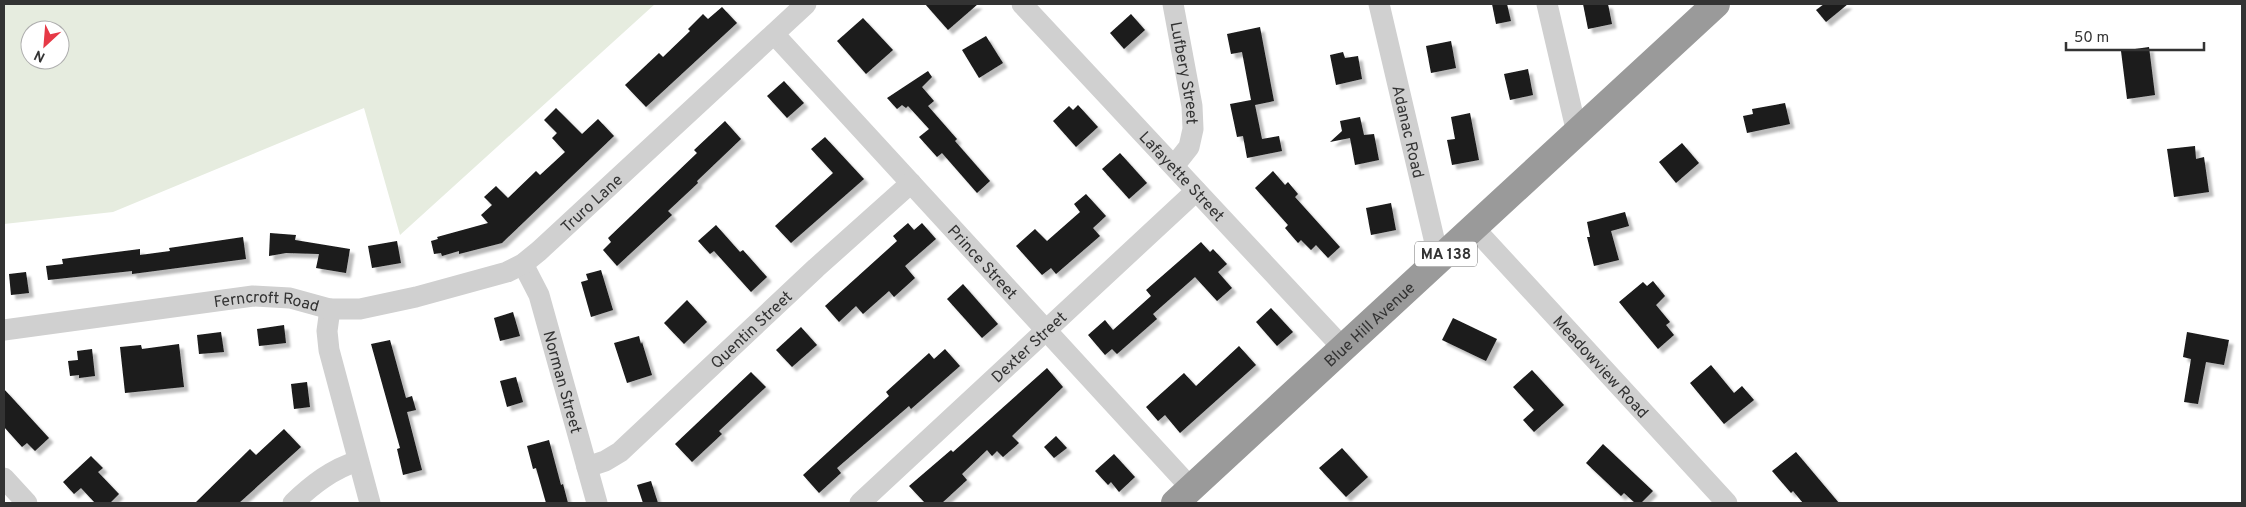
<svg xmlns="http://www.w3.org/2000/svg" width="2246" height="507" font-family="Overpass,sans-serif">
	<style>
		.green { fill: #e6ecdf; fill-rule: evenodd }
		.building { fill: #1a1a1a; filter: url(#shadow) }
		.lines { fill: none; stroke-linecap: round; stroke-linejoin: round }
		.minor { stroke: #d0d0d0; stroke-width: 21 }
		.highway { stroke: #9a9a9a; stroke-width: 28 }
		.labels { text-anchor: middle; stroke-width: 5; stroke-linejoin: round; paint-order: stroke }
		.shield { fill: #fff; stroke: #707070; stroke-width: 1 }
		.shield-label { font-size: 15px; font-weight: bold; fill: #333 }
		.street-label { font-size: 16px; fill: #333; stroke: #fff }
	</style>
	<defs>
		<filter id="shadow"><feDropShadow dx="4.5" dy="4.5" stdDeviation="1" flood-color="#0004"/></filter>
	</defs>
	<rect width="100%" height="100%" fill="#fff"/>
	<!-- green -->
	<path class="green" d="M4,4H655L400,235L364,108L113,212L4,224ZM30,30H60V60H30Z"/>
	<!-- building -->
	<g class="building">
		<path d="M925,4H978L948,30Z"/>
		<path d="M1492,4H1507L1511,21L1496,24Z"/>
		<path d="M1583,4H1608L1612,24L1588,29Z"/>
		<path d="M1824,4H1848L1826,22L1816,10Z"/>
		<path d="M722,7L737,23L646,107L625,85L659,53L663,57L690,31L688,29L703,14L708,19Z"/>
		<path d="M1131,14L1145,30L1124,49L1110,33Z"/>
		<path d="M863,18L893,50L866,74L837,41Z"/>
		<path d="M1260,27L1274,101L1255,105L1262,139L1279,136L1282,151L1247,158L1243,136L1237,137L1230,104L1251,100L1242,52L1231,54L1227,34Z"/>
		<path d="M986,36L1003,63L979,78L962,50Z"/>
		<path d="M1451,41L1456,68L1431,73L1426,46Z"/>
		<path d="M2149,47L2155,95L2127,99L2121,51Z"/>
		<path d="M1343,52L1345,58L1358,56L1362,79L1336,85L1330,55Z"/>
		<path d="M1528,69L1533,95L1510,100L1504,74Z"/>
		<path d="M928,71L932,77L922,87L934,101L928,106L957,139L955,141L990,181L977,193L942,153L937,157L919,137L929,129L908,106L906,108L902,105L897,109L887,98Z"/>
		<path d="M784,81L804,103L787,118L767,96Z"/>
		<path d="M1785,103L1790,124L1747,133L1743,116L1753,114L1752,109Z"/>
		<path d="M1078,105L1098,127L1076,147L1053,121L1069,106L1073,110Z"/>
		<path d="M556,108L582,134L598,119L614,136L502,243L459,254V251L442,256L441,253L434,254L431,241L438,239L437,237L488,223L481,215L492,205L484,197L496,186L508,198L536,171L540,175L565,152L552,138L557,133L544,120Z"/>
		<path d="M1470,113L1479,160L1452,165L1447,140L1455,139L1451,117Z"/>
		<path d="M1360,117L1364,135L1374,134L1379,160L1355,165L1350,138L1330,142L1342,131L1340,121Z"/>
		<path d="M725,121L741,139L697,181L698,183L668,211L672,215L617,266L603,250L611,242L608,238L697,153L694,150Z"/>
		<path d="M825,137L864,179L791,243L775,226L833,173L811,149Z"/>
		<path d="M1682,143L1699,163L1676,183L1659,162Z"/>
		<path d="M2195,146L2196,159L2204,157L2209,192L2174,197L2167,149Z"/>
		<path d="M1120,153L1147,183L1129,199L1102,169Z"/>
		<path d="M1273,171L1285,185L1288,182L1298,194L1295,197L1340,247L1328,258L1316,245L1311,250L1301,240L1298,243L1285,228L1288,225L1255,188Z"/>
		<path d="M1086,194L1106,216L1093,228L1100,236L1056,274L1051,268L1042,275L1016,246L1035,229L1047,241L1080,212L1074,204Z"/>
		<path d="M1391,203L1396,230L1371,235L1366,208Z"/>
		<path d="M1625,212L1629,226L1611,231L1619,260L1594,266L1587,237H1590L1587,222Z"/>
		<path d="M908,223L914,230L922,223L936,239L905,266L915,278L894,297L889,291L863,314L856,306L839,322L825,306L897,241L893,236Z"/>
		<path d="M716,225L740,252L743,250L767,277L751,292L714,251L710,254L698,241Z"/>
		<path d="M270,233L296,235L295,240L350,249L346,273L316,268L319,254L286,253L269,256Z"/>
		<path d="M243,237L246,259L132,274V271L48,280L46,266L63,264L62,259L140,249V255L170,251L169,248Z"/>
		<path d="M397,241L401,263L372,268L368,246Z"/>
		<path d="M1201,242L1210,252L1213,249L1227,264L1218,272L1232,288L1217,301L1195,277L1153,314L1157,319L1117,354L1112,349L1105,355L1088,335L1105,320L1113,330L1151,296L1146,290Z"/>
		<path d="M601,270L613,310L591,317L581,282L588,280L586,274Z"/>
		<path d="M26,272L29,293L11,295L9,274Z"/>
		<path d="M1653,281L1665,296L1656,305L1670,322L1666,325L1674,335L1658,349L1619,302L1643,282L1647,286Z"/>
		<path d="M963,284L998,324L982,338L947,299Z"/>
		<path d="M687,300L707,322L684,344L664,323Z"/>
		<path d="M1271,308L1293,332L1277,346L1256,322Z"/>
		<path d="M513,312L520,336L500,341L494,318Z"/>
		<path d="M1453,318L1497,339L1486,361L1442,340Z"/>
		<path d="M284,325L286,343L259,346L257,329Z"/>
		<path d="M801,327L817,345L792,367L776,350Z"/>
		<path d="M221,332L224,352L199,354L197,335Z"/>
		<path d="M2187,332L2229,340L2224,365L2206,362L2198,404L2184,402L2191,359L2183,357Z"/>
		<path d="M639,336L641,344L642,342L652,375L627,383L614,343Z"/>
		<path d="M390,340L406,398L412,396L416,410L407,412L422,470L403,475L397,449L400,448L371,344Z"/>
		<path d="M179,344L184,387L125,393L120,347L141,345L142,349Z"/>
		<path d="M1239,346L1256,365L1180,433L1165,415L1158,421L1146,407L1184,373L1196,386Z"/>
		<path d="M92,349L95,376L79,378V375L70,376L68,361L78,360L77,351Z"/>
		<path d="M945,349L960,366L911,409L909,406L837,468L841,473L819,493L803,475L889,396L886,392L929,353L934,359Z"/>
		<path d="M1711,365L1734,393L1742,386L1754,400L1724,424L1690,383Z"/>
		<path d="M1047,368L1063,387L1012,436L1019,443L1003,457L997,451L992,456L987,450L962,474L967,480L942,503H925L909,486L951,450L953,452Z"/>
		<path d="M1532,370L1564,405L1534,432L1523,420L1534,410L1513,387Z"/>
		<path d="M751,372L766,387L719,431L722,434L692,462L675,444Z"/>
		<path d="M516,377L523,402L507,407L500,381Z"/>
		<path d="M307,382L310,407L294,409L291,384Z"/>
		<path d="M4,389L49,438L35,451L27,443L22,447L4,427Z"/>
		<path d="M284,429L301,447L239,503H195L250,449L256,455Z"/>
		<path d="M1056,436L1067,448L1054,458L1044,447Z"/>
		<path d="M549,440L561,485L563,484L568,503H546L536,468L533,469L527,446Z"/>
		<path d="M1603,444L1653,491L1641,503H1635L1624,493L1621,496L1586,463Z"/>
		<path d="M1342,448L1368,477L1346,497L1319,468Z"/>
		<path d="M1796,452L1839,503H1803L1793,491L1791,493L1772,471Z"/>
		<path d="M1114,454L1135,477L1119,492L1111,482L1108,485L1095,471Z"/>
		<path d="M91,456L103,468L98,472L119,494L110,503H95L81,488L74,494L63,482Z"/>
		<path d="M651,481L658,503H643L637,485Z"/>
	</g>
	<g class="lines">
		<!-- minor -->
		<g class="minor">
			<path id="s1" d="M1022,4L1343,348"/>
			<path id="s2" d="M1173,4L1192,106L1193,129L1189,147L1174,166"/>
			<path id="s3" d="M1379,4L1439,260"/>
			<path d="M1547,4L1577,133"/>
			<path id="s4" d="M774,34L1191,488"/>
			<path id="s5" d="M1474,228L1727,503"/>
			<path id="s6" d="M523,264L539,295L597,503"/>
			<path d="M330,309L327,331L329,350L370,503"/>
			<path id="s7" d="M4,330L253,296L290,298L330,309H360L416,297L507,272L523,264L539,251L806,4"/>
			<path id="s8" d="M587,467L605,461L620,452L816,268L911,183"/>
			<path d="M4,478L27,503"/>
			<path d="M293,503C312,485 332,469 358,461"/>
			<path id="s9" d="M860,503L1196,191"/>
		</g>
		<!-- highway -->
		<path class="highway" id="s10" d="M1175,503L1716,4"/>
	</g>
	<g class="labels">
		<!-- shield labels -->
		<rect class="shield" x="1415" y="241.5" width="62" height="25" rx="4"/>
		<g class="shield-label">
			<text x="1446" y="259">MA 138</text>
		</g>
		<!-- street labels -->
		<g class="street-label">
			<text dy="6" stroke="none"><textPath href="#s2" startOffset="70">Lufbery Street</textPath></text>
			<text dy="6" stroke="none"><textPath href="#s3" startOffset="131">Adanac Road</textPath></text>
			<text dy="6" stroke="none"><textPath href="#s1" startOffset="235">Lafayette Street</textPath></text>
			<text dy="6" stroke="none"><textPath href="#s7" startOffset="621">Truro Lane</textPath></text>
			<text dy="6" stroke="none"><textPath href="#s4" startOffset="309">Prince Street</textPath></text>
			<text dy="6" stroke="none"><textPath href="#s7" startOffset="265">Ferncroft Road</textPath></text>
			<text dy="6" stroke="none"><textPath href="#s10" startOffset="264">Blue Hill Avenue</textPath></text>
			<text dy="6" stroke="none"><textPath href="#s8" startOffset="216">Quentin Street</textPath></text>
			<text dy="6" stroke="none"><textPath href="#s9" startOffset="230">Dexter Street</textPath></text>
			<text dy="6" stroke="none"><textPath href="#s5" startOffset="188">Meadowview Road</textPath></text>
			<text dy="6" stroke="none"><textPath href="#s6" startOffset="125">Norman Street</textPath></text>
		</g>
	</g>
	<!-- border -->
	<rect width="2246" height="507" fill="none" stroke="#333333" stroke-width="10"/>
	<!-- north arrow -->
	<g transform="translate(45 45) rotate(206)"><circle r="24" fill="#ffffff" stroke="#adadad"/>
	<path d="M0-4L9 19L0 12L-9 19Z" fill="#e63946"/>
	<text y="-8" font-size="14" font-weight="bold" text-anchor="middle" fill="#333333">N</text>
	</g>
	<!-- scale -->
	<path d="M2066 42v8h138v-8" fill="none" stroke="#333333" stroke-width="2.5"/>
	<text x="2074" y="42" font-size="15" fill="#333333" stroke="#ffffff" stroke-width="4" paint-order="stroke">50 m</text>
</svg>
